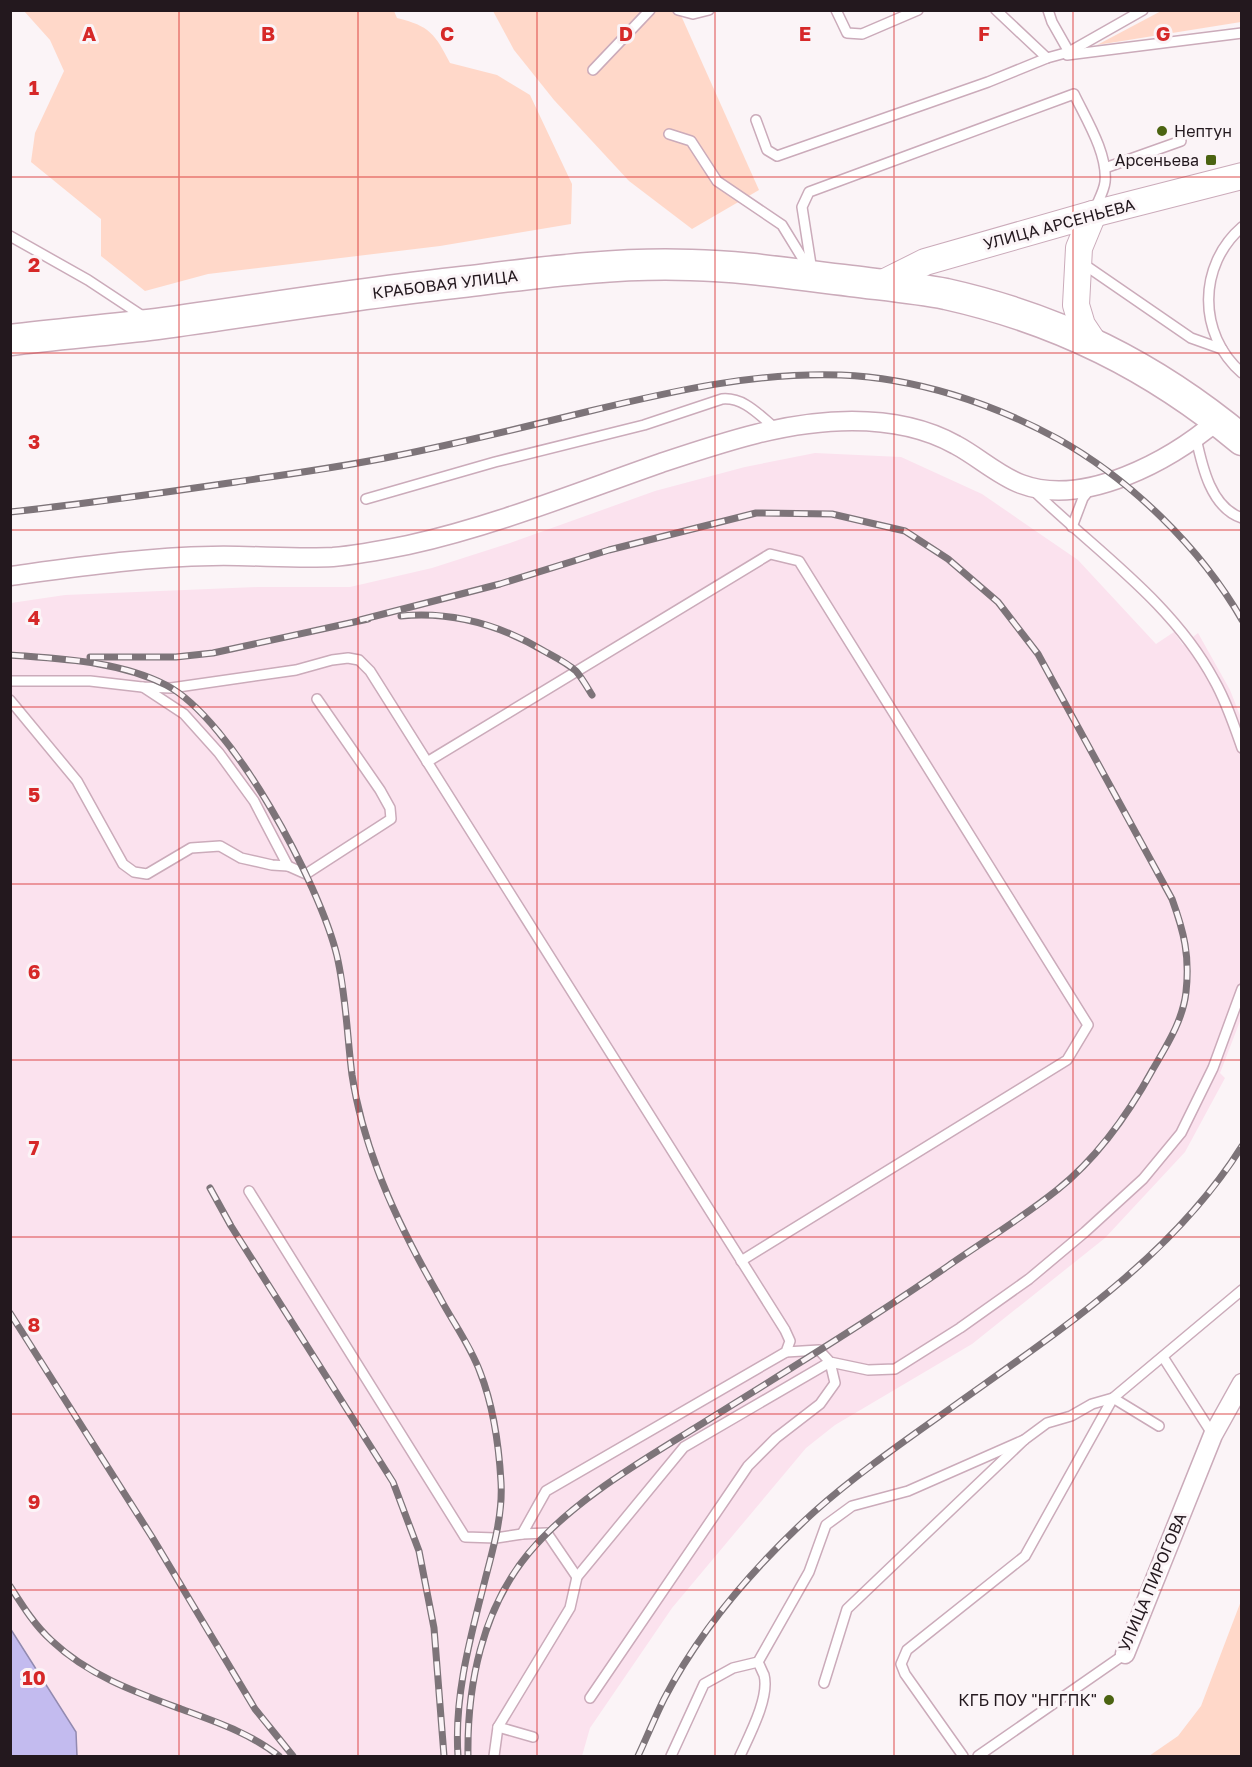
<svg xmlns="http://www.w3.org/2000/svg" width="1252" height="1767" font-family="'Golos Text',sans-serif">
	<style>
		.built { fill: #fbe2ee }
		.green { fill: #ffd8c9 }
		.water { fill: #c3bbef; stroke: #938ab0; stroke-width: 1.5 }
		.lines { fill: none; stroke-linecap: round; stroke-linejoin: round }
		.lane-casing { stroke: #cbabba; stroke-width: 12 }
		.street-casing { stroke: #cbabba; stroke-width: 21 }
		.secondary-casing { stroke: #cbabba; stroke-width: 28 }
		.primary-casing { stroke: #cbabba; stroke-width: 33 }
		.lane { stroke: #fff; stroke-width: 9 }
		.street { stroke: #fff; stroke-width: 18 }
		.secondary { stroke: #fff; stroke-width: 26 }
		.primary { stroke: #fff; stroke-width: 30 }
		.rail-casing { stroke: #7d7479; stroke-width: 7 }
		.rail { stroke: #fbf4f7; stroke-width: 4.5; stroke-dasharray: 14; stroke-linecap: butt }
		.grid { fill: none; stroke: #d62828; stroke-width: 1.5; stroke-opacity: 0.55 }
		.poi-dot { fill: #4b6311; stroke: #fbf4f7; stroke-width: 2 }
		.labels { text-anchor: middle; stroke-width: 6; stroke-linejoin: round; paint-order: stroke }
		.poi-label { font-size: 16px; fill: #23181e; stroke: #fbf4f7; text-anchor: end }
		.street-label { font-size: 16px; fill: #23181e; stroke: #fbf4f7 }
		.grid-label { font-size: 20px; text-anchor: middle; font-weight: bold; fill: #d62828; stroke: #fbf4f7; stroke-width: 6; stroke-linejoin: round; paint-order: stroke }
	</style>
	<rect width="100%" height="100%" fill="#fbf4f7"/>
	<!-- built -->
	<path class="built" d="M815,453L901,457L982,494L1078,560L1156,644L1174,632L1183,645L1198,633L1230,690L1241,718L1242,1016L1220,1073L1225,1078L1185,1152L1105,1238L972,1344L835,1425L806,1448L672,1608L590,1728L582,1756H77L76,1732L11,1628V603L65,595L257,587H350L432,568L510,543L655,491L745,467Z"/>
	<!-- green -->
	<g class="green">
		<path d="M1163,10L1241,11V22L1097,45Z"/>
		<path d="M24,11H394L397,18C430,26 435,34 450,63L497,75L530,95L572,184L571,224L440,246L208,274L145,291L101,256V219L31,162L35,133L64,71L50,40Z"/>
		<path d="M493,11H679L759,190L692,229L629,181L554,100L514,50Z"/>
		<path d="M1241,1601V1756H1149L1178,1736L1201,1706Z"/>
	</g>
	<!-- water -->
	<path class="water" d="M10,1628L76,1732L77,1756H11Z"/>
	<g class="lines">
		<!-- lane casing -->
		<g class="lane-casing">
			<g id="lane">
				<path d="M678,10L693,14L709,10"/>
				<path d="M836,10L847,33L862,34L918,10"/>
				<path d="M996,10L1047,58"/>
				<path d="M1048,10L1052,22L1069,52"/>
				<path d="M1067,55L1242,33"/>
				<path d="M593,70L650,10"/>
				<path d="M756,120L767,150L777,156L988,82L1047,58L1069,52L1143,10"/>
				<path d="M669,134L691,141L717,181L782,225L809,269"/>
				<path d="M1105,168L1181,141"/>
				<path d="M1242,227C1198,265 1197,334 1242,373"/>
				<path d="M10,236L88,280L144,317"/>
				<path d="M1082,263L1191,338L1222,349"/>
				<path d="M812,271L802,207L809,192L1074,94C1086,119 1108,154 1105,182C1104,191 1098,201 1095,209"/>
				<path d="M1196,438C1202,466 1211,508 1242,518"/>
				<path d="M1034,491C1096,551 1172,602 1214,680C1226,701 1234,725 1242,748"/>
				<path d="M366,499L495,462L644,425L722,399C744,397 759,415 775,428"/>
				<path d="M1072,527L1083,498L1090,489"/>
				<path d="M10,681H90L142,687L171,688L296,670L332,660L348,658L359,660L370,671L785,1330L790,1341L786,1352L546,1491L522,1534L547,1533L577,1577"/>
				<path d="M143,687L184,714L219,753L254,801L288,866"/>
				<path d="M10,700L77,781L123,864L134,872L147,874L191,848L220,846L241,858L272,865L288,866L306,874L391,819L390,808L380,790L317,699"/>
				<path d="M427,762L770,554L799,561L1088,1025L1067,1060L741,1261"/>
				<path d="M249,1191L465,1537L496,1538L522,1534"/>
				<path d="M786,1352L819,1350L830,1362L868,1370L895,1369L960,1328L1029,1279L1085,1232L1143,1179L1181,1133L1213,1068L1242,989"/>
				<path d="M1163,1357L1213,1435"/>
				<path d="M824,1683L847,1609L1024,1440L1047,1423L1071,1416L1092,1404L1113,1398L1159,1426"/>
				<path d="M498,1727L533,1737"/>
				<path d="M494,1756L498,1727L570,1608L577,1577L684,1447L830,1362L835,1383L820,1404L776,1438L748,1466L590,1698"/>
				<path d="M671,1756L704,1684L733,1668L758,1662L809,1572L826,1525L852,1506L908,1491L1024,1440"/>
				<path d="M740,1756C749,1736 770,1697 764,1675C762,1671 760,1666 758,1662"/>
				<path d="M963,1756L905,1674L901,1664L907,1650L1025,1556L1113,1398L1242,1290"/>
				<path d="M978,1756L1125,1654"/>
			</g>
		</g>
		<!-- street casing -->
		<g class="street-casing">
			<g id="street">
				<path d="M10,576C77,567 145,557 212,556C252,555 293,559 333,557C358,555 383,550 408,545C494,526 578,492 661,463C724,442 786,421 852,421C888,421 924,427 956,445C977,456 999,476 1021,484C1085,508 1171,460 1218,420"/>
				<path d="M1125,1654L1213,1435L1242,1383"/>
			</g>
		</g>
		<!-- secondary casing -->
		<g class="secondary-casing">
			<g id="secondary">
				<path d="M1093,214L1079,248L1076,305L1082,325L1094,343"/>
				<path d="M881,284L925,262L1093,214L1242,176"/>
			</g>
		</g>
		<!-- primary casing -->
		<g class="primary-casing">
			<path id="primary" d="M10,340C59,334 108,330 157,324C259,310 360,293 462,282C537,273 615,262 691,265C745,266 798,275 851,281C882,285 915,288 946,294C1058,319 1153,366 1242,440"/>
		</g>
		<!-- lane -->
		<use href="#lane" class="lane"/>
		<!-- street -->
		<use href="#street" class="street"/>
		<!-- secondary -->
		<use href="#secondary" class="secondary"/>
		<!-- primary -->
		<use href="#primary" class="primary"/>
		<!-- rail casing -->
		<g class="rail-casing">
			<g id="rail">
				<path d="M10,512C86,504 161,493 236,482C289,474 342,467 395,456C460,443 525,427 590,411C673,391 755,372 841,375C916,378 992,403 1058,439C1130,479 1201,548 1242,620"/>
				<path d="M401,616C453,611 500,625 544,651C555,657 567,663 576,671C582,678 587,687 592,695"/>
				<path d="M360,620L500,584L609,550L756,513L832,514L905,531L948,559L998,602L1038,654L1172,899C1184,932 1190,956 1186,992C1183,1020 1167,1045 1153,1069C1129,1113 1096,1159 1057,1190C1022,1218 984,1241 948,1266C864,1324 777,1377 690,1431C635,1465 570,1503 528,1554C482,1610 467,1685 468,1756"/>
				<path d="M10,655C62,659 119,661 166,685C232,719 320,885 337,956C346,995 347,1035 352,1075C357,1108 366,1139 378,1171C394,1214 416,1256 439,1296C452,1321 470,1345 480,1372C493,1405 499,1447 501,1482C503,1515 493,1549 485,1580C470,1639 454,1696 458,1756"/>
				<path d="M90,657H176L213,653L368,619"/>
				<path d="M210,1188L231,1226L393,1482L419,1551L434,1628L444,1756"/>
				<path d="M10,1313L152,1537L255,1709L293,1756"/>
				<path d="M10,1586C22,1605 35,1626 52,1641C88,1675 135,1692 181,1709C216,1722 250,1733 279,1756"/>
				<path d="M638,1756C647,1737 655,1717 664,1699C701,1628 755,1566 814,1512C859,1472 909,1438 958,1403C1062,1329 1173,1256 1242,1146"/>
			</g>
		</g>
		<!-- rail -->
		<use href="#rail" class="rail"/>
	</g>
	<!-- grid -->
	<path class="grid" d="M179,10V1756M358,10V1756M537,10V1756M715,10V1756M894,10V1756M1073,10V1756M10,177H1242M10,353H1242M10,530H1242M10,707H1242M10,884H1242M10,1060H1242M10,1237H1242M10,1414H1242M10,1590H1242"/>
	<!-- markers -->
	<g class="poi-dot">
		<circle cx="1162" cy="131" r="6"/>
		<rect x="1205" y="154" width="12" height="12" rx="3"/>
		<circle cx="1109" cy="1700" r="6"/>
	</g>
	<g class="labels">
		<!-- poi labels -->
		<g class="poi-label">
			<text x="1174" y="137" text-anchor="start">Нептун</text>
			<text x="1199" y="166">Арсеньева</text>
			<text x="1097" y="1706">КГБ ПОУ "НГГПК"</text>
		</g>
		<!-- street labels -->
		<g class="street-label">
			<text transform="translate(1059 224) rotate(-15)" y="6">УЛИЦА АРСЕНЬЕВА</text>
			<text transform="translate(445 284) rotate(-7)" y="6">КРАБОВАЯ УЛИЦА</text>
			<text transform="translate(1152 1582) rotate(-67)" y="6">УЛИЦА ПИРОГОВА</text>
		</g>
	</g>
	<g class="grid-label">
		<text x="89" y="41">A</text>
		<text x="268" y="41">B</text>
		<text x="447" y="41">C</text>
		<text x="626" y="41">D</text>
		<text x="805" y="41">E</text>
		<text x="984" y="41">F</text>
		<text x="1163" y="41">G</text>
		<text x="34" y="95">1</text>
		<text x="34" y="272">2</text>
		<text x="34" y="449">3</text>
		<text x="34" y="625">4</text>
		<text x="34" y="802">5</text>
		<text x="34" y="979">6</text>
		<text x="34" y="1155">7</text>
		<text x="34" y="1332">8</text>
		<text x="34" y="1509">9</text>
		<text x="34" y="1685">10</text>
	</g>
	<!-- border -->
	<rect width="1252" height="1767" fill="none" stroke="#23181e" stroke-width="24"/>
</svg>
